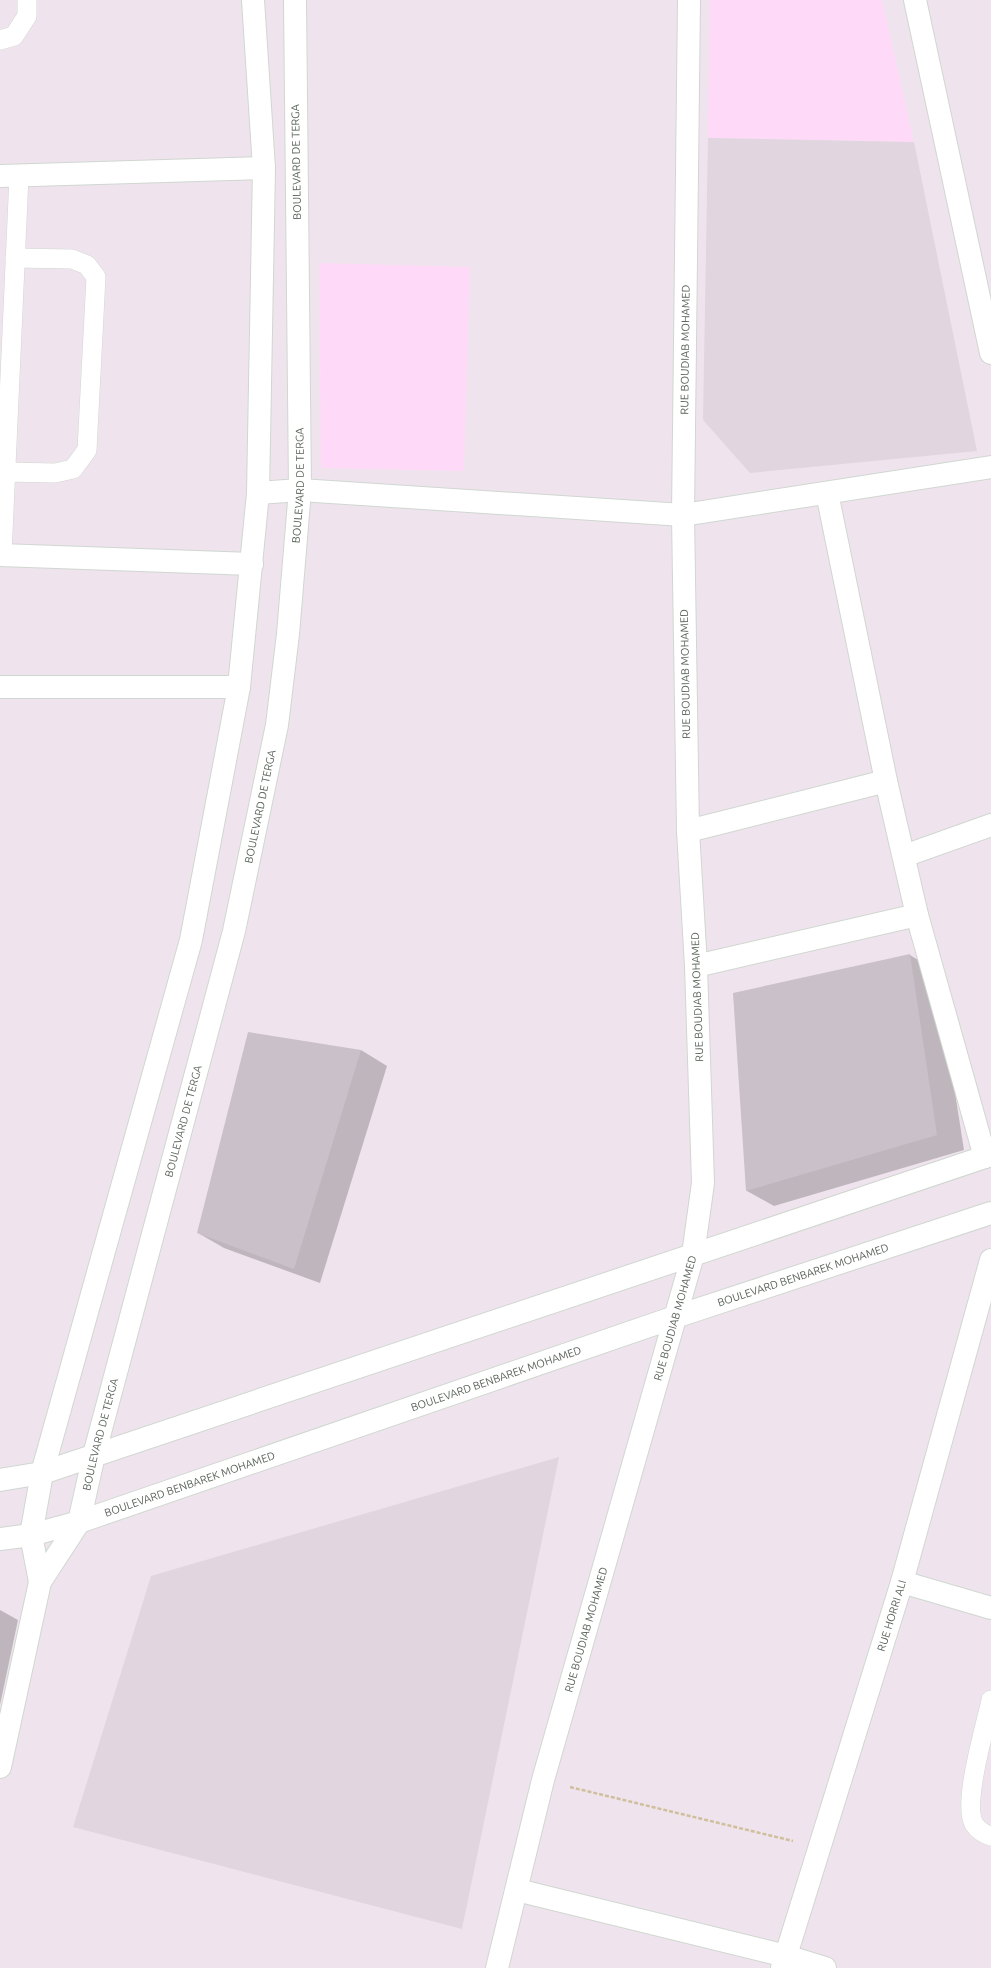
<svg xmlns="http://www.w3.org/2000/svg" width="991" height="1968" font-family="Ubuntu,sans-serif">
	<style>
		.commercial { fill: #ffdaf8 }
		.education { fill: #e1d5e0 }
		.shadow { fill: #0003 }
		.building { fill: #cac0c9 }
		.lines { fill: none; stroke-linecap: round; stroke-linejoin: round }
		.service-casing { stroke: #d0d7d0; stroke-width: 20 }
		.minor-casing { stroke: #d0d7d0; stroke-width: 24 }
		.secondary-casing { stroke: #cfd8cf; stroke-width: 24 }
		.path { stroke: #cfbf9d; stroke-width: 2.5; stroke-dasharray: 4 2; stroke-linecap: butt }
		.service { stroke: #fff; stroke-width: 19 }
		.minor { stroke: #fff; stroke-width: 22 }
		.secondary { stroke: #fff; stroke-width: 22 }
		.labels { text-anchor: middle; stroke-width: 4; stroke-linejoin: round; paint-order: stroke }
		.street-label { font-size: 11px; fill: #5c655c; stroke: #fff }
	</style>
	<rect width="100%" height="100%" fill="#efe4ed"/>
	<!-- commercial -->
	<g class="commercial">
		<path d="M710,0H882L914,142L708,138Z"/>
		<path d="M319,263L470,267L464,471L321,468Z"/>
	</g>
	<!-- education -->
	<g class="education">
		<path d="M708,138L914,142L977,451L750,473L703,420Z"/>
		<path d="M559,1457L462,1929L73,1827L151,1576Z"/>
	</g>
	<!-- shadow -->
	<g class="shadow">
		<path d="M910,955L936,971L964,1150L774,1206L747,1191L734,994Z"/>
		<path d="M361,1050L387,1066L320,1283L224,1248L198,1233Z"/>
		<path d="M0,1610L18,1620L0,1705Z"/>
	</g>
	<!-- building -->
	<g class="building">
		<path d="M910,954L937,1135L746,1191L733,993Z"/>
		<path d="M248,1032L361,1050L294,1269L197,1233Z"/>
	</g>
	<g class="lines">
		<!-- service casing -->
		<g class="service-casing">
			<g id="service">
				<path d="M0,40L14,36L27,16V0"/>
				<path d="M6,472L55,473L73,469L87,450L96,277L87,265L72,259L15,258"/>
				<path d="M2,555L19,176"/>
				<path d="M991,1700C986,1725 962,1803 974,1824C978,1830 984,1834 991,1836"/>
			</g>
		</g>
		<!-- minor casing -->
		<g class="minor-casing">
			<g id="minor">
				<path d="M915,0L991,353"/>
				<path d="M0,176L264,168"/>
				<path d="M258,493L300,490L683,515L991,467"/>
				<path d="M827,493L886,781L917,915L985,1157"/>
				<path d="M0,555L252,564"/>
				<path d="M0,687H239"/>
				<path d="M688,831L886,781"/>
				<path d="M904,856L991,825"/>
				<path d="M696,966L917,915"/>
				<path d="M0,1480L42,1473L991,1155"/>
				<path id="s1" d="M0,1539L31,1535L79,1522L675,1317L991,1213"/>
				<path d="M902,1582L991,1608"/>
				<path d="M517,1890L786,1956L825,1968"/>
				<path id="s2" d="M497,1968L543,1780L693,1255L703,1183L696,966L688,831L683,515L689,0"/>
				<path id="s3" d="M782,1968L902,1582L991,1260"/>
			</g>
		</g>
		<!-- secondary casing -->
		<g class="secondary-casing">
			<g id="secondary">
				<path d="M40,1582L31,1535L42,1473L191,940L239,687L258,493L264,168L253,0"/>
				<path id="s4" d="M0,1767L40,1582L79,1522L94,1455L234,931L277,725L288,634L300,490L295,0"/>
			</g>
		</g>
		<!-- path -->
		<path class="path" d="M570,1787L793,1841"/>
		<!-- service -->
		<use href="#service" class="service"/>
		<!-- minor -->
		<use href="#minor" class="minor"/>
		<!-- secondary -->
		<use href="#secondary" class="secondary"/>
	</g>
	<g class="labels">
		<!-- street labels -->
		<g class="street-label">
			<text transform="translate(296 162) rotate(-91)" y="4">BOULEVARD DE TERGA</text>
			<text dy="4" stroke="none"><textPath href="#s2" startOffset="1646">RUE BOUDIAB MOHAMED</textPath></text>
			<text dy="4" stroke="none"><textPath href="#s4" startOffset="1323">BOULEVARD DE TERGA</textPath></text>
			<text transform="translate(685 674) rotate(-91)" y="4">RUE BOUDIAB MOHAMED</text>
			<text dy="4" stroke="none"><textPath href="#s4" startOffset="999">BOULEVARD DE TERGA</textPath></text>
			<text transform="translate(697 997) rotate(-92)" y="4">RUE BOUDIAB MOHAMED</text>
			<text dy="4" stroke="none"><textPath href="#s4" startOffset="675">BOULEVARD DE TERGA</textPath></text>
			<text dy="4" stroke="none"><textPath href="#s1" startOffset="846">BOULEVARD BENBAREK MOHAMED</textPath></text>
			<text dy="4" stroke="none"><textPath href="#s2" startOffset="674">RUE BOUDIAB MOHAMED</textPath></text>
			<text dy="4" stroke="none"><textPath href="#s1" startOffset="522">BOULEVARD BENBAREK MOHAMED</textPath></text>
			<text dy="4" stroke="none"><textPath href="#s4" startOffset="351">BOULEVARD DE TERGA</textPath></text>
			<text dy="4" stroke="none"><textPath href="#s1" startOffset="198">BOULEVARD BENBAREK MOHAMED</textPath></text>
			<text dy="4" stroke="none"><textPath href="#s3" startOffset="369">RUE HORRI ALI</textPath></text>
			<text dy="4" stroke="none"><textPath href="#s2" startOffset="350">RUE BOUDIAB MOHAMED</textPath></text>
		</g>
	</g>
</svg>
